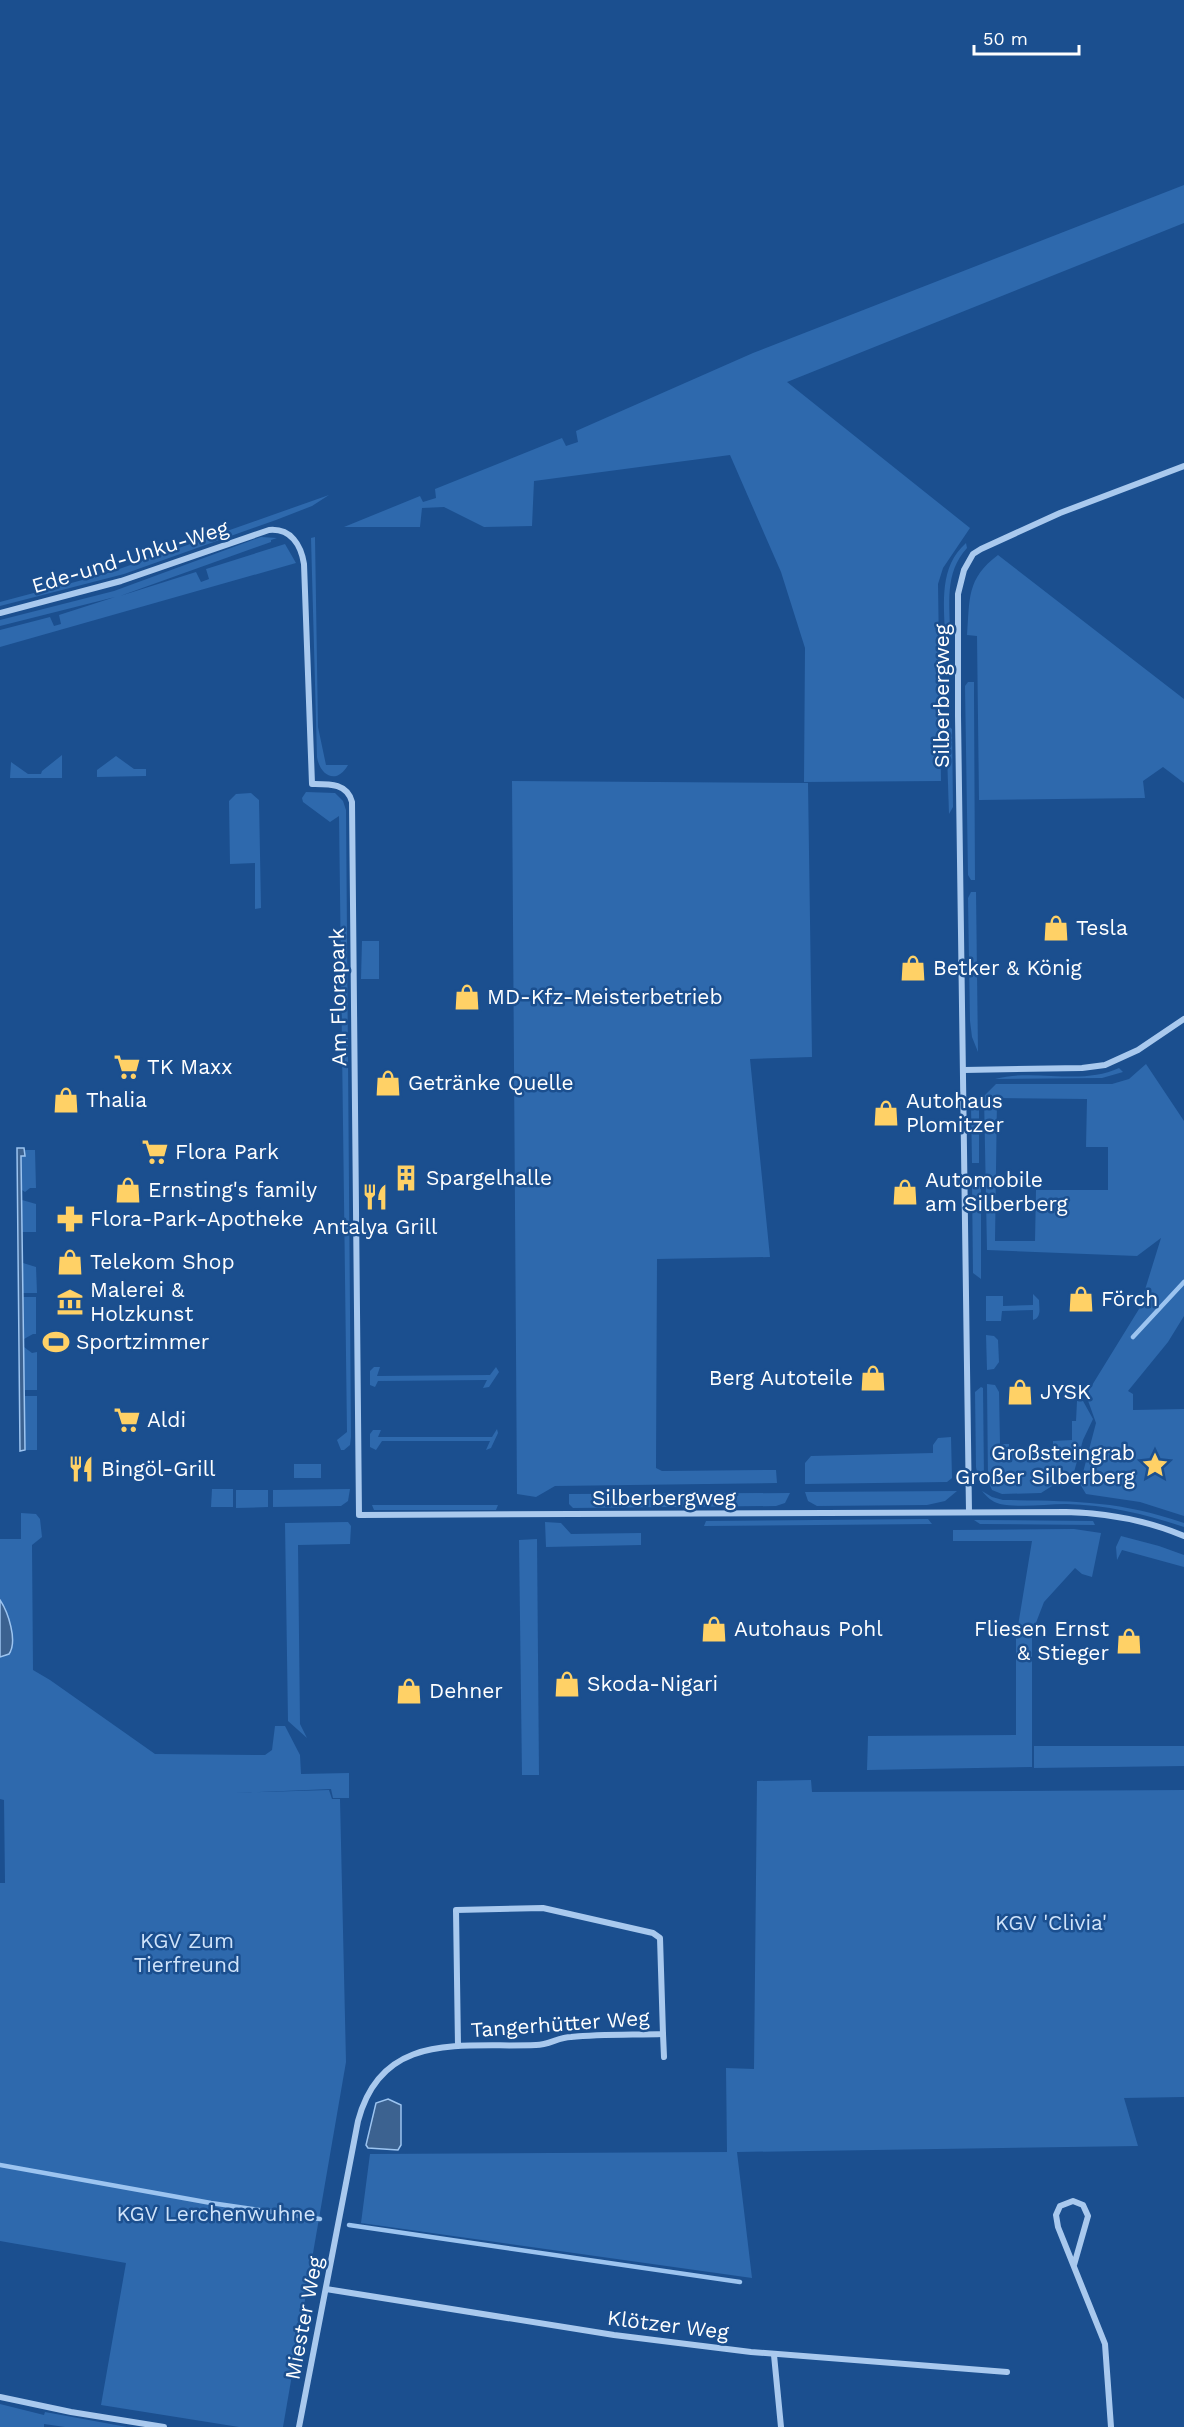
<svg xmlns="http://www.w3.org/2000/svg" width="1184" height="2427" font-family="'Work Sans',sans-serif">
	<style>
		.green { fill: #2e69ad; fill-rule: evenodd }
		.water { fill: #3c6290; stroke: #9cc4f0; stroke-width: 1.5 }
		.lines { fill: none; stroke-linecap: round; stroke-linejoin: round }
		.stream { stroke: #9cc4f0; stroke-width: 4.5 }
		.street { stroke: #a9c9ee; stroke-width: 6 }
		.labels { text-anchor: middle; stroke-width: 5; stroke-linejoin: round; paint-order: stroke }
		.street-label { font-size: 21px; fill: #fff; stroke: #1b4f8f }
		.poi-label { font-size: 21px; fill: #fff; stroke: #1b4f8f; text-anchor: start }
		.park-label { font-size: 21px; fill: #cfe3fa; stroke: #1b4f8f }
	</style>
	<rect width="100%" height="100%" fill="#1b4f8f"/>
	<!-- green -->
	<g class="green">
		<path d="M1184,185V223L787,382L970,528L943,568L938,584L941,781L804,782L805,648L781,572L730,455L534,481L532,526L484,527L444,507L422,508L420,527H344L420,496L423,502L436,498L435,489L562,438L566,446L578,442L576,431L753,353Z"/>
		<path d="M329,495L312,506L276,520L124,574L0,606V602L105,574Z"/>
		<path d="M261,537L277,538L271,540V542L120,596L196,572L201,582L209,579L206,569L285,544L296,563L0,647V630L50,617L54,626L61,624L59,615L115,597L0,626V620L114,591Z"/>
		<path d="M315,537L318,727L326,765H348C337,785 320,776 317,757L311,538Z"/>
		<path d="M966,543L967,548C944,573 950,604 950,635H945C944,602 939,567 966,543Z"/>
		<path d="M998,555L1184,699V783L1163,767L1143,781L1145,798L979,800L977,636L967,635C970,599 966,579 998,555Z"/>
		<path d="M968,682H974V693L975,880H971L968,875L965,686Z"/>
		<path d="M946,724L952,729L953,807L949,814Z"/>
		<path d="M62,755V778H10L11,762L28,774H41L42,771Z"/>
		<path d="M116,756L134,769H146V776L97,777V770Z"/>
		<path d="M512,781L808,783L812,1057L750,1059L770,1257L657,1259L656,1468L662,1471L776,1470L777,1483L555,1486L536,1497L517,1494Z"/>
		<path d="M306,792L335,793L343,801L346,810L351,1437L350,1445L344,1450H341L337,1440L347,1432L339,816L330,822L303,802L302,798Z"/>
		<path d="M251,793L259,800L261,908L255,909V863L230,864L229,801L236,794Z"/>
		<path d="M971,892H976L978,1052L972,1037L970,1021L968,898Z"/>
		<path d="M362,941H379V979H361Z"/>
		<path d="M1146,1064L1184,1121V1316L1168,1342L1128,1391L1133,1394V1410L1184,1409V1516L1140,1502L1086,1494L1080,1484L1096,1423L1086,1395L1139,1309L1161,1238L1137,1256L987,1250L984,1096L996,1084H1112L1129,1079ZM997,1098L1087,1099L1086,1147H1108V1190H1036L1035,1241H995Z"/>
		<path d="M1119,1068L1123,1072L1102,1078L995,1079C1035,1068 1081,1086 1119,1068Z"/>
		<path d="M971,1105H979V1163H972Z"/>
		<path d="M24,1150H35L36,1188H30L25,1192L22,1190L21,1156H25Z"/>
		<path d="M975,1175L981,1177V1279L973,1273L972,1181Z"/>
		<path d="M22,1200L36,1204V1232H22Z"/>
		<path d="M23,1263L36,1267L37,1293H23Z"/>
		<path d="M1033,1294L1039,1300C1039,1308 1042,1317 1033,1320V1310L1002,1311L1001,1321H986V1296H1003V1306L1033,1305Z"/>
		<path d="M23,1297H36V1334H33L24,1339Z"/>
		<path d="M986,1335L994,1336L998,1340L999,1362L994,1369L987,1370Z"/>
		<path d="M24,1347L32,1353L37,1352V1390H24Z"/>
		<path d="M374,1367H380L377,1376L490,1375L496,1367L499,1372L489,1387L483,1388L487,1380L378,1381L375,1387L370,1385V1371Z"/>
		<path d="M987,1384L995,1385L999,1392L1000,1444H1009V1451L1053,1450V1441L1072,1440V1421H1076L1077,1401H1083L1093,1419L1083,1440L1074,1472L1041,1493L1002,1494L992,1490L988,1481Z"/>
		<path d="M981,1387L983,1388L984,1479L982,1482H979L976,1467L975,1392Z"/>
		<path d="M24,1396H37V1450H25Z"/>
		<path d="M497,1429L498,1433L491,1448L486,1450L490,1441H382L376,1450L370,1447V1434L373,1430H381L378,1437H492Z"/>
		<path d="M951,1437L952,1478L947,1482L805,1484V1463L811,1456L933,1453V1445L938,1438Z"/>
		<rect x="294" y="1464" width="27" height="14"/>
		<path d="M212,1489H233V1507H211Z"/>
		<path d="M350,1489L348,1501L341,1506L273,1507V1490Z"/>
		<path d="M236,1490H268V1507L236,1508Z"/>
		<path d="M957,1491L945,1501L927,1505L817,1506L808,1501L805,1492Z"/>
		<path d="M982,1491L992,1497L1003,1500C1071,1501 1118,1500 1184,1523V1527C1145,1514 1107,1505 1066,1504C1045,1504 1021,1508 1000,1504C992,1502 987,1497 982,1491Z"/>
		<path d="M790,1493L785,1503L776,1506L573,1508L569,1504V1494Z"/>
		<path d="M372,1505H498L496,1510H374Z"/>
		<path d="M21,1513L36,1514L40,1519L42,1537L32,1545L33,1670L50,1680L155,1754L265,1755L272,1750L275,1726H285L300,1755L301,1774L349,1773V1798H333L331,1789L234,1793L329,1790L332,1799H340L346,2062L283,2427H239L101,2405L126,2263L0,2241V1883H5L4,1800L0,1799V1657L12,1651L5,1610L0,1600V1539H21Z"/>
		<path d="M928,1519L932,1524L704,1526L706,1521Z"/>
		<path d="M974,1520L1093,1521L1095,1525L980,1524Z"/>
		<path d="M348,1522L351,1526L350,1544L298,1545L300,1724L307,1738L288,1721L285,1523Z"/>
		<path d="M545,1522L561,1523L571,1534L641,1533V1545L546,1547Z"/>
		<path d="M1074,1529L1101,1533L1092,1577L1082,1574L1075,1568L1044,1602L1032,1633V1767L867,1770L868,1736L1016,1735V1638L1032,1541H953V1530Z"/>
		<path d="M1121,1536L1159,1546L1184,1555V1567L1122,1550L1117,1560L1116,1547Z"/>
		<path d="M537,1539L539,1775H522L519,1540Z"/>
		<path d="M1034,1746H1184V1766L1034,1768Z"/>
		<path d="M811,1780L812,1792L1184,1790V2097L1124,2098L1138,2146L737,2152L752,2278L361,2223L370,2154L727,2152L726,2068L754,2069L757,1781Z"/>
		<path d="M0,2404L44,2415L45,2412L127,2427H65L44,2424V2427H0Z"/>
	</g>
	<!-- water -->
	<g class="water">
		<path d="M17,1148H24L25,1156H21L25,1450L20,1451Z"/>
		<path d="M0,1600C8,1612 18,1641 9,1654L0,1657Z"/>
		<path d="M388,2099L401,2105V2145L398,2150L368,2148L366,2145L376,2103Z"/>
	</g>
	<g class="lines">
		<!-- stream -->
		<g class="stream">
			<path d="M1133,1337L1184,1282"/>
			<path d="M0,2165L211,2203L320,2219"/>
			<path d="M349,2225L740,2282"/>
		</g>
		<!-- street -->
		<g class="street">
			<path d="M0,613L121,581L269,530C291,528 301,545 304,564L312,784C329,784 347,783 352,802L359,1515L1066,1512C1107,1513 1146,1520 1184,1536"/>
			<path d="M964,1070L1082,1068L1105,1065L1138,1050L1184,1019"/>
			<path d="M969,1512L958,716V594L964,570L973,554L981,549L1060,513L1184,466"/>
			<path d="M663,2034L664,2057"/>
			<path d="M1074,2265L1088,2216L1083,2205L1073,2201L1060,2206L1056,2215L1058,2227L1105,2344L1111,2427"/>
			<path d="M326,2289L614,2335L751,2352L1007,2372"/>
			<path d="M774,2355L781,2427"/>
			<path d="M0,2397L71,2412L164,2427"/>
			<path d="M299,2427L358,2121C382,2030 462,2048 536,2045C549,2045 559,2037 571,2037C602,2034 633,2035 663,2034L660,1938L653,1933L543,1908L456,1910L458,2046"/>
		</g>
	</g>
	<!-- icons -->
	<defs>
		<g id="shop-bare" transform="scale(2.07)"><path d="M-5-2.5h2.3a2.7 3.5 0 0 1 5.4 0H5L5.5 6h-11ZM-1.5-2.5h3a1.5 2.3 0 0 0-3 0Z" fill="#ffd166" stroke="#1b4f8f" stroke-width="2.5" paint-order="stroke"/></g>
		<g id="supermarket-bare" transform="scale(2.07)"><path d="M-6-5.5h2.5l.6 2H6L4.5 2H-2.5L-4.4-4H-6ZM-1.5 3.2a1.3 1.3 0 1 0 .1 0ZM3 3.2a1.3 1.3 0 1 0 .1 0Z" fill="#ffd166" stroke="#1b4f8f" stroke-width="2.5" paint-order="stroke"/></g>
		<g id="building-bare" transform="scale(2.07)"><path d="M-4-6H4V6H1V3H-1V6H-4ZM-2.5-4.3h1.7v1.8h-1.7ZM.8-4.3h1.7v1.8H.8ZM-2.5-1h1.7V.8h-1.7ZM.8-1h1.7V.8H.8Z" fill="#ffd166" stroke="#1b4f8f" stroke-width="2.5" paint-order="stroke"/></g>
		<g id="restaurant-bare" transform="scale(2.07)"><path d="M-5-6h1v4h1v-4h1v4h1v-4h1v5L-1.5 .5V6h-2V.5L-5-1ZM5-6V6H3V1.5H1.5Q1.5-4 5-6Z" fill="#ffd166" stroke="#1b4f8f" stroke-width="2.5" paint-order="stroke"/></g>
		<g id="pharmacy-bare" transform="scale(2.07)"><path d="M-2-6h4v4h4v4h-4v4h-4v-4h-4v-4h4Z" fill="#ffd166" stroke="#1b4f8f" stroke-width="2.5" paint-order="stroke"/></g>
		<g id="museum-bare" transform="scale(2.07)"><path d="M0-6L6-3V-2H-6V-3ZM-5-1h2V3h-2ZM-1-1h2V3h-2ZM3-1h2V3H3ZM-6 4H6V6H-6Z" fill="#ffd166" stroke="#1b4f8f" stroke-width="2.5" paint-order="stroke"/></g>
		<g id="stadium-bare" transform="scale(2.07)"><path d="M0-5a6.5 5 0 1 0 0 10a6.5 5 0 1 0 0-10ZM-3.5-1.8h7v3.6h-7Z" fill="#ffd166" stroke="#1b4f8f" stroke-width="2.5" paint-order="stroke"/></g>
		<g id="sight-bare" transform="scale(2.07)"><path d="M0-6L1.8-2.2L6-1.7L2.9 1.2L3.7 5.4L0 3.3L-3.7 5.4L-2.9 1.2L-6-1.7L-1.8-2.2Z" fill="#ffd166" stroke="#1b4f8f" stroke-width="2.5" paint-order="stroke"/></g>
	</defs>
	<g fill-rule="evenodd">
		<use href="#shop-bare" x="1056" y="928"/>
		<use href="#shop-bare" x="913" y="968"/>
		<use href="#shop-bare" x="467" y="997"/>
		<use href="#supermarket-bare" x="127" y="1067"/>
		<use href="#shop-bare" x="388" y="1083"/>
		<use href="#shop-bare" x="66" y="1100"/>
		<use href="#shop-bare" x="886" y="1113"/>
		<use href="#supermarket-bare" x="155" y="1152"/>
		<use href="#building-bare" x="406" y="1178"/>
		<use href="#shop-bare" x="128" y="1190"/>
		<use href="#shop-bare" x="905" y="1192"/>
		<use href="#restaurant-bare" x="375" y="1197"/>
		<use href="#pharmacy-bare" x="70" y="1219"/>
		<use href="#shop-bare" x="70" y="1262"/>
		<use href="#shop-bare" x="1081" y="1299"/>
		<use href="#museum-bare" x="70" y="1302"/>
		<use href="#stadium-bare" x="56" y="1342"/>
		<use href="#shop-bare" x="873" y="1378"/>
		<use href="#shop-bare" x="1020" y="1392"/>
		<use href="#supermarket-bare" x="127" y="1420"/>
		<use href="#sight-bare" x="1155" y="1465"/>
		<use href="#restaurant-bare" x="81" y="1469"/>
		<use href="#shop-bare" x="714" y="1629"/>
		<use href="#shop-bare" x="1129" y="1641"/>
		<use href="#shop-bare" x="567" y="1684"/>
		<use href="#shop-bare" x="409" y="1691"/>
	</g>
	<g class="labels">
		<!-- street labels -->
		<g class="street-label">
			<text transform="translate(130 557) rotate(-17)" y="7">Ede-und-Unku-Weg</text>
			<text transform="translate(942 696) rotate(-90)" y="7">Silberbergweg</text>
			<text transform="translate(338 997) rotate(-91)" y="7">Am Florapark</text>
			<text x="664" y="1505">Silberbergweg</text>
			<text transform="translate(560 2024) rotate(-4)" y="7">Tangerhütter Weg</text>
			<text transform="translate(304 2318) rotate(-79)" y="7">Miester Weg</text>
			<text transform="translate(668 2325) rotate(7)" y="7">Klötzer Weg</text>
		</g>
		<!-- poi labels -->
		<g class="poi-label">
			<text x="1076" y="935">Tesla</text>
			<text x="933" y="975">Betker &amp; König</text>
			<text x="487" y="1004">MD-Kfz-Meisterbetrieb</text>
			<text x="147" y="1074">TK Maxx</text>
			<text x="408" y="1090">Getränke Quelle</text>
			<text x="86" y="1107">Thalia</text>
			<text x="906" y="1108">Autohaus<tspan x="906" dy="24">Plomitzer</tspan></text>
			<text x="175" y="1159">Flora Park</text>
			<text x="426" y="1185">Spargelhalle</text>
			<text x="925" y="1187">Automobile<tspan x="925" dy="24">am Silberberg</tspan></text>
			<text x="148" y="1197">Ernsting's family</text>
			<text x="90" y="1226">Flora-Park-Apotheke</text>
			<text x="375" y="1234" text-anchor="middle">Antalya Grill</text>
			<text x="90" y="1269">Telekom Shop</text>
			<text x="90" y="1297">Malerei &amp;<tspan x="90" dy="24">Holzkunst</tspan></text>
			<text x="1101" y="1306">Förch</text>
			<text x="76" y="1349">Sportzimmer</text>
			<text x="853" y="1385" text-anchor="end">Berg Autoteile</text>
			<text x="1040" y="1399">JYSK</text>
			<text x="147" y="1427">Aldi</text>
			<text x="1135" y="1460" text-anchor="end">Großsteingrab<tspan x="1135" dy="24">Großer Silberberg</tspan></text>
			<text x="101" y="1476">Bingöl-Grill</text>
			<text x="734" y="1636">Autohaus Pohl</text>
			<text x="1109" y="1636" text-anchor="end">Fliesen Ernst<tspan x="1109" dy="24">&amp; Stieger</tspan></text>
			<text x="587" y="1691">Skoda-Nigari</text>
			<text x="429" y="1698">Dehner</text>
		</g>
		<!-- park labels -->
		<g class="park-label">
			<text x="1051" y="1930">KGV 'Clivia'</text>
			<text x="187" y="1948">KGV Zum<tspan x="187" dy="24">Tierfreund</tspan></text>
			<text x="216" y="2221">KGV Lerchenwuhne</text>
		</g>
	</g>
	<!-- scale -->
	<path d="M974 45v9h105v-9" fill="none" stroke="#ffffff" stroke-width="3"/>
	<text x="983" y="45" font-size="18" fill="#ffffff" stroke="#1b4f8f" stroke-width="4.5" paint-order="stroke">50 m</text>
</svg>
